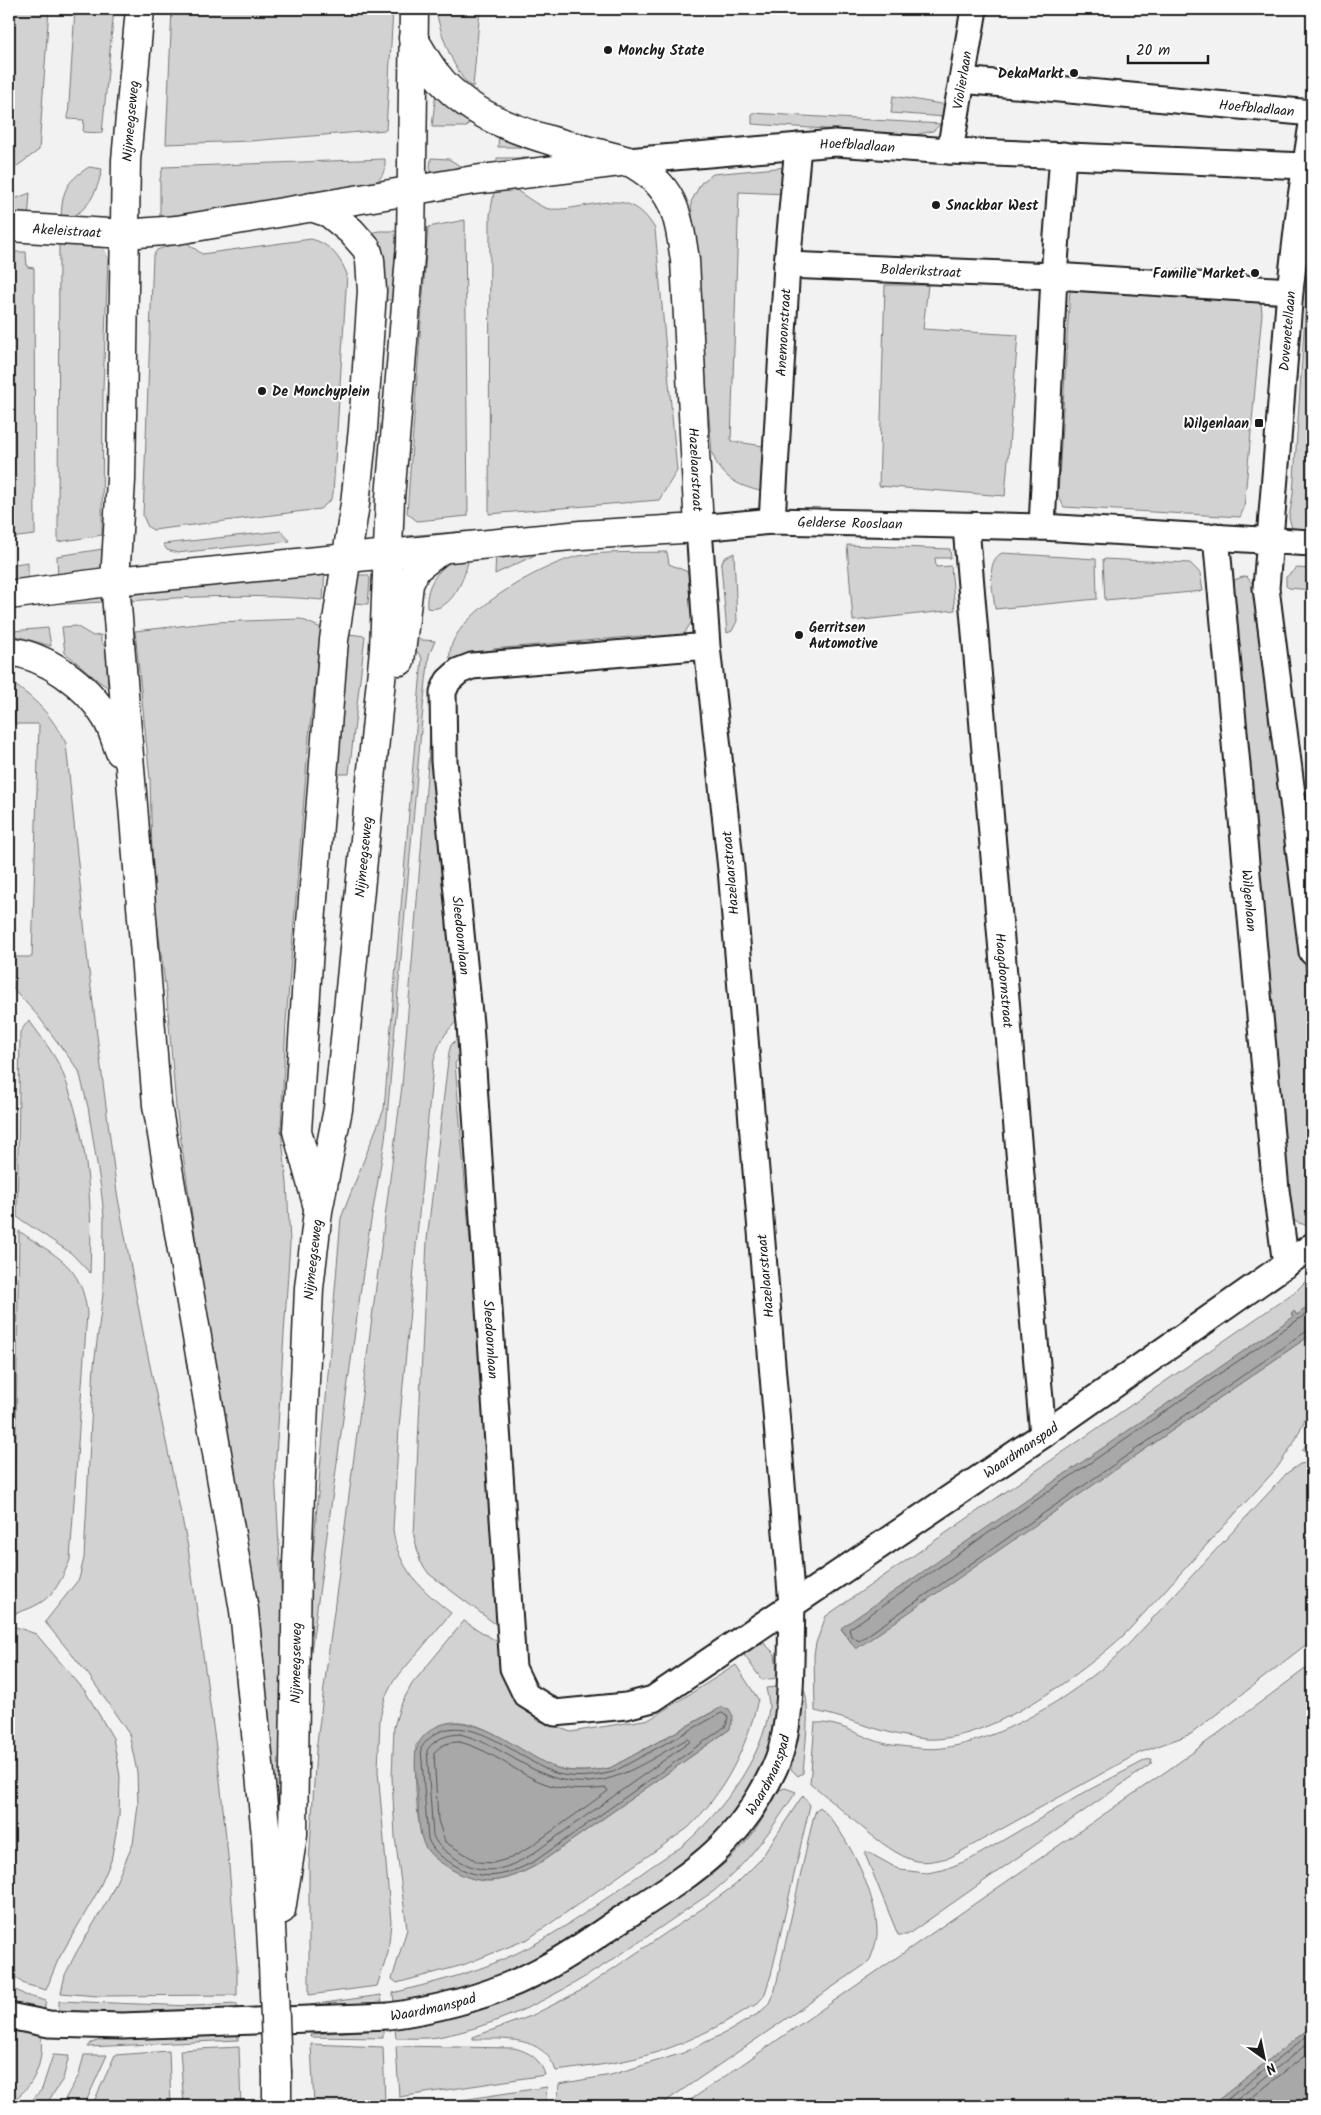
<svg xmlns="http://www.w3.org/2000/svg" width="1321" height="2115" font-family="Kalam,sans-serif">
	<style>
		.green { fill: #d2d2d2; stroke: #777; fill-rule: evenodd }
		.water { fill: #a8a8a8; stroke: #707070 }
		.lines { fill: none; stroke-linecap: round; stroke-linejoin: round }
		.shore { stroke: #545454; stroke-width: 1 }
		.street-casing { stroke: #1c1c1c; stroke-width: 29 }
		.secondary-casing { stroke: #1c1c1c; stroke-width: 31 }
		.primary-casing { stroke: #1c1c1c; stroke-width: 31 }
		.street { stroke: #fff; stroke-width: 25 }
		.secondary { stroke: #fff; stroke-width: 28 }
		.primary { stroke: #fff; stroke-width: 28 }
		.primary-bridge-casing { stroke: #1c1c1c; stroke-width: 31; stroke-linecap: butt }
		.primary-bridge { stroke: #fff; stroke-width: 28 }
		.poi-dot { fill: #1c1c1c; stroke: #fff; stroke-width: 2 }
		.labels { text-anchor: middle; stroke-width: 4; stroke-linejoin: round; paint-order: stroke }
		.poi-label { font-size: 14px; font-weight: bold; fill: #1c1c1c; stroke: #fff; text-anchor: start }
		.street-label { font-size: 14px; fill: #1c1c1c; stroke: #fff }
	</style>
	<rect width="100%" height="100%" fill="#f2f2f2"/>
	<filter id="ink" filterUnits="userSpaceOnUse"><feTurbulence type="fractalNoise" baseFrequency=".02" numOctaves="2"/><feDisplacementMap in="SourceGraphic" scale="10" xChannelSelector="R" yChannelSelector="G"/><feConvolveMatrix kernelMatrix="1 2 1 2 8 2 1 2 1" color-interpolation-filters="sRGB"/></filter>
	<g filter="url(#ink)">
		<!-- green -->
		<g class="green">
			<path d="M9,9H49L39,150L9,172Z"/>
			<path d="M75,9H114L102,133L83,132L84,120L68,119Z"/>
			<path d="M172,9H393L386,130L250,141L166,144Z"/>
			<path d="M436,9H480L473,87C456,80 438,27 436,9Z"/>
			<path d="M436,91L470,119L467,127H432Z"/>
			<path d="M893,96L947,105L946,117L891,113Z"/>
			<path d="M752,113L941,124L933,131L914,135L752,124Z"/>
			<path d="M499,133L545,147H498Z"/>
			<path d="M431,158L449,159L465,169L434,176L430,169Z"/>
			<path d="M497,158H572L497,172Z"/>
			<path d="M385,159C386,178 377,183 361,189L160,218V179L163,167Z"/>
			<path d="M89,167L102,169C97,193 87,215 61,220C62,192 65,182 89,167Z"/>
			<path d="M787,167L786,194L739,192L731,441L770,447L767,493C740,486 723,481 712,453L691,202L701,183L713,174Z"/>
			<path d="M509,185C517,190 540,208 549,209C590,212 628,181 655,229L677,471L659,500L489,514L490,215L495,186Z"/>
			<path d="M30,193L28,220L9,219V201Z"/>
			<path d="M465,220L468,516L417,521L407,513L428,227Z"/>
			<path d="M379,231H397L392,300H378L369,233Z"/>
			<path d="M311,239C329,243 340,257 347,274L333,494L330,501L320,509L153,530L148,527L143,516L153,256L157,250L183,240L202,254Z"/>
			<path d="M1312,239V530L1292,528L1289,518L1293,494L1310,241Z"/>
			<path d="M59,242L102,246L108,258L103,389L102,535L58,542Z"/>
			<path d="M9,252H26L27,267L34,268L35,535L9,538Z"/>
			<path d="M885,285H928L923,329L1018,335L1005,496L879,486Z"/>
			<path d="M1070,288L1261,303L1262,313L1244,508L1240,517L1064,507L1058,495Z"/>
			<path d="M281,531L290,541L177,553L167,550L163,544Z"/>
			<path d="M467,531V537L406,544V536Z"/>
			<path d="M847,545L950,549L951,558H935L936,567L951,566L955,610L853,621Z"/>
			<path d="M103,549V574L58,581L57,556Z"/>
			<path d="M544,551L495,574L496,552Z"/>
			<path d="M667,552L669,564L688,572L693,619L683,636L650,644L641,636L493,649L486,658L452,661L450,659C444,617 545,563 579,556C606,551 640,553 667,552Z"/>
			<path d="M734,553L737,621L732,631L727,633L721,565L724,558Z"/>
			<path d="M1002,553L1096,559L1097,599L995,609C994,592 984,562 1002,553Z"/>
			<path d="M460,555H469C467,574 452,614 427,608C425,583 440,567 460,555Z"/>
			<path d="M1103,559L1190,563L1200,573L1203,591L1105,600Z"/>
			<path d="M28,562V585L9,589V565Z"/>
			<path d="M1297,568L1312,569V590L1289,588L1286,586V577Z"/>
			<path d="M325,569L323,600C260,594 193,596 129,601L130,591Z"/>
			<path d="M358,575H368L370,579L368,604L353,603L355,577Z"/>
			<path d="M1246,576L1253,584L1312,1018V1227L1296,1222L1289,1214L1239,674L1234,580Z"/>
			<path d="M103,593L104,602L66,604L58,600Z"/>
			<path d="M301,619L321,628L309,736L286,1022L281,1130L287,1183L290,1243L275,1471L284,1638L285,1831H278L263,1661L203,1290L176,1107L167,1000L153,890L150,779L135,631L216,622Z"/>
			<path d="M76,626L93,636L101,635V642L106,647L108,687C102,686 74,659 65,653L62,627Z"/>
			<path d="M48,628L51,646L9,634L12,631Z"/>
			<path d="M349,634L365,636L349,774H337Z"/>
			<path d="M412,639L435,641L429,655L423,708L385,1140L367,1244L310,1659L303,1675L341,1218L384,1109L422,658L412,645Z"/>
			<path d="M15,685C41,704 50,715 66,743L88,964L117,1193L144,1337L188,1547L218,1762L229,1865L237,1965V1995L97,1996L61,1993L65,1975L76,1953L109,1898L133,1844L138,1805L137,1772L129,1734L88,1674L45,1622L79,1579L84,1558L94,1365L103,1294L104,1216L101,1189L88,1107L79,1071L38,1016L12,987L11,957H32L39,724H15Z"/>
			<path d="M433,702L459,1019C444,1033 437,1045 433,1065L399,1428L393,1529C397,1568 422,1590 451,1613L393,1682L385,1698L380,1718L378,1771L391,1922L388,1953L377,1986L309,1995V1864L316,1750L402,1086Z"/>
			<path d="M29,1020C40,1036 54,1053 62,1071C88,1135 93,1205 90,1273L71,1253L17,1217L20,1032Z"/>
			<path d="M461,1035L463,1055L455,1063L502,1621L498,1626L429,1574L420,1561L414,1536L427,1240L449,1052L451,1045Z"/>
			<path d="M19,1231C56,1257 82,1264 87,1313L70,1560C56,1593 48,1604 13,1614Z"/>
			<path d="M1312,1275V1304L1297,1315L1295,1312L1291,1314L1294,1317L841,1629L856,1648L1312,1334V1403L1295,1441L1277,1468L1125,1634C1082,1674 988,1743 926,1739C887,1736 853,1719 815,1711L814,1655L816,1643L826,1616L1296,1291Z"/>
			<path d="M1312,1431V1451H1303V1450Z"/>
			<path d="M1312,1462V1640L1191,1734L1139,1753L951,1857C939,1860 925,1864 913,1860C884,1852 836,1803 810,1783L815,1723C843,1721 865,1741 892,1745C911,1747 930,1751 949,1747C1009,1737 1082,1690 1126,1647L1287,1473L1300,1464Z"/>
			<path d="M464,1621L504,1646L517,1692L537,1720L571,1732L650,1719L736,1665L758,1699C747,1748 724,1793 688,1828L528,1939L463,1965L397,1983L392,1979L407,1929L395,1837L392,1777L394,1727L400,1706L412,1684ZM714,1711L730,1729L537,1865C502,1884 480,1888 445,1865C434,1858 427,1853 423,1840C415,1818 415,1769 416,1745C424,1739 434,1728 444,1724C479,1711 525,1759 557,1768C575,1773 593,1771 610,1768Z"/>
			<path d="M13,1626L36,1634L85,1691L113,1738L120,1776L119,1816L111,1861L98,1891L58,1960L46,1990L24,1984L9,1972Z"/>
			<path d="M764,1643L775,1654L778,1678L762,1680L742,1652L757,1644Z"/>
			<path d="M1312,1664V2026L1211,2106H682L1181,1761Z"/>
			<path d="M777,1687C778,1744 752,1803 710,1842C686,1866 655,1883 627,1902C597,1922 567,1945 535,1961C489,1983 443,1994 394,2003L393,1993C431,1983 471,1974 506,1958C567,1932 625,1882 681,1847C718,1817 765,1756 769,1707C769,1700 767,1694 766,1688Z"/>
			<path d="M803,1688C812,1702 804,1756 803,1773L798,1776L791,1769Z"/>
			<path d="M1152,1759L1151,1764L907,1935H898L865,1854L866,1851L900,1870L927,1873L943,1870L971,1859L1087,1791L1146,1760Z"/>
			<path d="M785,1788L796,1792C772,1829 749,1862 714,1891C628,1948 542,2018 438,2037C424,2039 410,2038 396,2038L395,2028C448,2021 503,2007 550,1981C580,1964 608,1944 636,1925C680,1896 733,1868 761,1821C767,1812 772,1801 777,1791Z"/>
			<path d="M803,1795L810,1805L771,1975L764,1996L754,2007L753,2005C722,2026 679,2047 644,2056C615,2064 585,2067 556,2071C544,2035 504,2039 473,2039V2037L531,2016L580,1991L706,1906L735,1885L760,1860Z"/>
			<path d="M820,1807C846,1831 876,1893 877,1929C878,1940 873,1952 869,1962L659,2106H552L558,2096L559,2084L611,2075L683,2053L729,2031L759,2013L768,2005L775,1990L813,1819L816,1810Z"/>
			<path d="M9,1986L25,1995L46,2001L44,2010L9,2004Z"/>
			<path d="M381,1995L382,2004L310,2009V2005Z"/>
			<path d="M59,2001L192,2006L237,2004L238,2011L113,2014L59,2012Z"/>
			<path d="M9,2030L41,2036C44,2064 33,2089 9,2103Z"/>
			<path d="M383,2030V2038L310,2037L311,2034Z"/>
			<path d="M238,2035V2040L88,2047L91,2043L101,2040Z"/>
			<path d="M311,2044L383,2047L385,2102L365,2106H314Z"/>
			<path d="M396,2046L514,2048C529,2052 540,2058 545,2075L399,2097Z"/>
			<path d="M239,2047L241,2106H184L180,2050Z"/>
			<path d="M169,2051L171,2106H92L115,2055Z"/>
			<path d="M53,2055L69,2056L63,2079L45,2106H27L42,2089Z"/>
			<path d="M84,2055H107L84,2106H61L79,2075Z"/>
			<path d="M547,2087L545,2106H422Z"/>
		</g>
		<!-- water -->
		<g class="water">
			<path d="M1312,1304V1334L856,1649L841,1628L1293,1317L1291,1314L1294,1311L1297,1315Z"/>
			<path d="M722,1707L729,1709L733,1716L730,1729L537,1865C502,1884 480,1888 446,1866C435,1858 428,1854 423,1842C417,1826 419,1806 417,1789C416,1769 410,1747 427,1733C465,1700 519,1753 554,1767C572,1774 593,1771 610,1768Z"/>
			<path d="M1312,2026V2106H1211L1218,2100Z"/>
		</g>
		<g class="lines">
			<!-- shore -->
			<g class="shore">
				<path d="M1312,1310L849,1629L851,1636L859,1641L1307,1331L1312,1330"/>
				<path d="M722,1713L728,1717L726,1726L535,1861C504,1877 482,1883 451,1863C440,1856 433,1851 428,1839L421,1748C456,1698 515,1757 552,1772C570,1779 594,1777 613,1772Z"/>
				<path d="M460,1734C487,1741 505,1754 529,1767C594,1802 631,1770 687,1739L691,1741L531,1855C503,1871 484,1877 455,1858C445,1851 438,1847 433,1836L427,1750C436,1738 446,1735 460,1734Z"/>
				<path d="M460,1742C495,1751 517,1775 549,1785C567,1791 588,1790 606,1788L608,1791L527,1849L511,1858L493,1863L478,1862L445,1842L438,1820L434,1753C441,1744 449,1742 460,1742Z"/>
				<path d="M1219,2106L1312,2032"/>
				<path d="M1229,2106L1312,2040"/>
				<path d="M1241,2106L1312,2050"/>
			</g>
			<!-- street casing -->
			<g class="street-casing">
				<g id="street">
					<path id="s1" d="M962,80L1312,113"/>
					<path d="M1312,124L1301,197L1290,291L1266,588L1312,952"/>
					<path id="s2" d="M950,151L974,9"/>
					<path id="s3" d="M628,161L835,143L950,151L1305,166"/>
					<path id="s4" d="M787,265L1054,276L1290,291"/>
					<path id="s5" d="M772,521L787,265L798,146"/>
					<path id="s6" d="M966,527L1043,1435"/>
					<path d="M1042,527L1054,276L1063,155"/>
					<path id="s7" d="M1216,536L1276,1190L1286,1265"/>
					<path id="s8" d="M707,646L472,666L459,671L448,681L443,692L444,761L470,1024L513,1668L526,1695L555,1713L626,1706L653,1699L792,1605L731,869L707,646L699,528L772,521L1042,527L1312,543"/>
					<path id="s9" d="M9,2016L49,2024L122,2026L389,2016C440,2009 491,1996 537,1972C568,1957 597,1935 626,1916C694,1872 738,1846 774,1769C795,1725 790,1654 792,1605L1043,1435L1312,1246"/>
				</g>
			</g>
			<!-- secondary casing -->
			<g class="secondary-casing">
				<g id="secondary">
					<path id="s10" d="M9,227L125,234L177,230L474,180L628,161C674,185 678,213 685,260L699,528L581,535L115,581L9,595"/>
				</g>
			</g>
			<!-- primary casing -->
			<g class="primary-casing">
				<g id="primary">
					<path d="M140,9L126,160L121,480L115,581L157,1105L244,1610L266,1836L273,1965"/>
					<path d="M413,38C421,50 427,63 436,74C478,130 564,143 628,161"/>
					<path d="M311,207L329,213L351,231L367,249L370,260L372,291L363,429L355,504L334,640L309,948L297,1131L317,1204"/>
					<path d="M9,651C46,656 86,684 105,716C112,726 115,740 120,752"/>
					<path d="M400,661L409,584L416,569L442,549"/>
					<path id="s11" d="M281,1910L293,1834L297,1565L309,1288L318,1211L338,1109L384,650L390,498L411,245L414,9"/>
					<path d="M277,2073V2106"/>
				</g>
			</g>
			<!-- street -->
			<use href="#street" class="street"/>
			<!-- secondary -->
			<use href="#secondary" class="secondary"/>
			<!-- primary -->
			<use href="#primary" class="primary"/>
			<!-- primary-bridge casing -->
			<g class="primary-bridge-casing">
				<path id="primary-bridge" d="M273,1965L277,2073"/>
			</g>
			<!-- primary-bridge -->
			<use href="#primary-bridge" class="primary-bridge"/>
		</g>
	</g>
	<!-- markers -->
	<g class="poi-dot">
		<circle cx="608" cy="50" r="5"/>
		<circle cx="1074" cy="73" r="5"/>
		<circle cx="936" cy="205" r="5"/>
		<circle cx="1255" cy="273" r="5"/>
		<circle cx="262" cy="391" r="5"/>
		<rect x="1254" y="418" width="10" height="10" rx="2.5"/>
		<circle cx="799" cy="635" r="5"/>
	</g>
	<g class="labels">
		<!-- poi labels -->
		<g class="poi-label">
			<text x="618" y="55">Monchy State</text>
			<text x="1064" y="78" text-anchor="end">DekaMarkt</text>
			<text x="946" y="210">Snackbar West</text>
			<text x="1245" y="278" text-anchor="end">Familie Market</text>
			<text x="272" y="396">De Monchyplein</text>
			<text x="1249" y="428" text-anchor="end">Wilgenlaan</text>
			<text x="809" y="632">Gerritsen<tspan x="809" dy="16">Automotive</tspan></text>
		</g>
		<!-- street labels -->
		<g class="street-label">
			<text dy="5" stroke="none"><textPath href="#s2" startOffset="72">Violierlaan</textPath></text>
			<text dy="5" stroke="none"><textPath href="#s1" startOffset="296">Hoefbladlaan</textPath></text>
			<text transform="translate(130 121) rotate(-85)" y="5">Nijmeegseweg</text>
			<text dy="5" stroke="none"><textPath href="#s3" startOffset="230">Hoefbladlaan</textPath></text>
			<text dy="5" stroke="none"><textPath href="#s10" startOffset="58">Akeleistraat</textPath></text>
			<text dy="5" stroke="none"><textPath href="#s4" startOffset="134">Bolderikstraat</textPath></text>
			<text transform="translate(1287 331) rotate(-85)" y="5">Dovenetellaan</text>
			<text dy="5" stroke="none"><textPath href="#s5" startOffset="189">Anemoonstraat</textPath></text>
			<text dy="5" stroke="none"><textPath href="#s10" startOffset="955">Hazelaarstraat</textPath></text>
			<text dy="5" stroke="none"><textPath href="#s8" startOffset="2819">Gelderse Rooslaan</textPath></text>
			<text dy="5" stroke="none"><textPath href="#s11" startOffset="1058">Nijmeegseweg</textPath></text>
			<text transform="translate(730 873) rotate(-95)" y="5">Hazelaarstraat</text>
			<text dy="5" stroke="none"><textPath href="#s7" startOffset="366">Wilgenlaan</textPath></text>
			<text dy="5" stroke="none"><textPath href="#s8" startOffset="521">Sleedoornlaan</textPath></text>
			<text dy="5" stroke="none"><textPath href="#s6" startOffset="455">Haagdoornstraat</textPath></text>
			<text dy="5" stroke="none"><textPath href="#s11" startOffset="652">Nijmeegseweg</textPath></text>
			<text transform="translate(765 1276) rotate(-95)" y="5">Hazelaarstraat</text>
			<text dy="5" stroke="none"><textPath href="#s8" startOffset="926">Sleedoornlaan</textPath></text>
			<text dy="5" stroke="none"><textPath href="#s9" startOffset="1296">Waardmanspad</textPath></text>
			<text dy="5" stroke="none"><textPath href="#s11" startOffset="248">Nijmeegseweg</textPath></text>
			<text dy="5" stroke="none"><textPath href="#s9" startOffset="846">Waardmanspad</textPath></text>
			<text dy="5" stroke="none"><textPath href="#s9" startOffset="426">Waardmanspad</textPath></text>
		</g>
	</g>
	<!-- margin -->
	<rect width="1321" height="2115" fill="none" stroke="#fff" stroke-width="30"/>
	<rect x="15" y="15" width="1291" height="2085" fill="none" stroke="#1c1c1c" stroke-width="2" filter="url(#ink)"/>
	<!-- north arrow -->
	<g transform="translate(1264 2058) rotate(147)" stroke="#ffffff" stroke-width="4" paint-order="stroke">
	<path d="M0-4L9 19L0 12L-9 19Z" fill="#1c1c1c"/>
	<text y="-8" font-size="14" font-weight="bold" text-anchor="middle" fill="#1c1c1c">N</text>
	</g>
	<!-- scale -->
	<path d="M1128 55v8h80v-8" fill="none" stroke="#1c1c1c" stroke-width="2.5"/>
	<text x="1136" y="55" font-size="15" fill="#1c1c1c" stroke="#ffffff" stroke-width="4" paint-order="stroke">20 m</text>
</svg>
